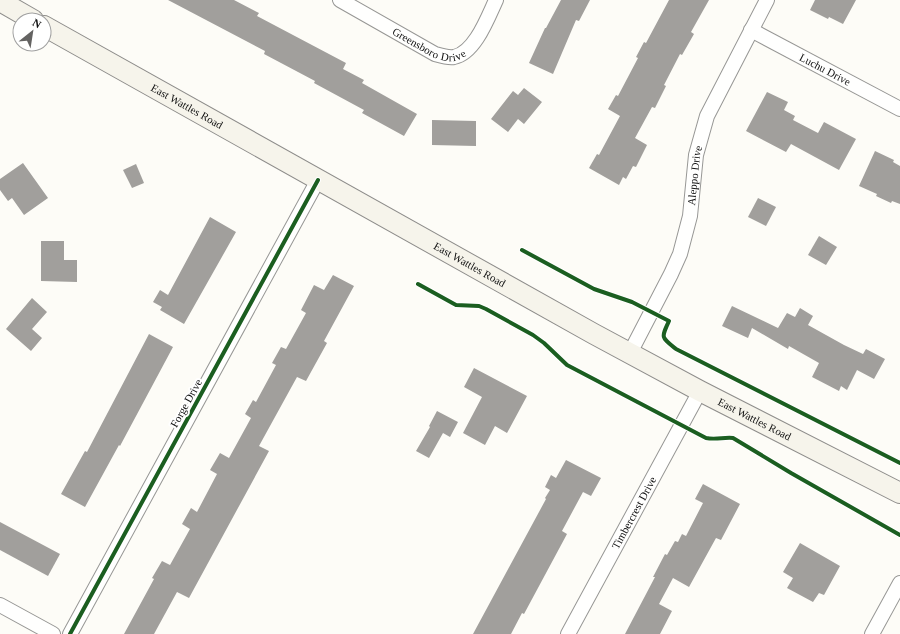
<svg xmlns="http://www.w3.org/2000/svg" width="900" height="634" font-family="Georgia,serif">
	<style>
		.building { fill: #a19f9c }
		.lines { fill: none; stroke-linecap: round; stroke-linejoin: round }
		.street-casing { stroke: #979795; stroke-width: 16 }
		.secondary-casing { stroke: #8e8d8b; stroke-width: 22 }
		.street { stroke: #fffffe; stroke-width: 14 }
		.secondary { stroke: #f6f4eb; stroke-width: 20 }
		.cycleway-casing { stroke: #fff; stroke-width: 6 }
		.cycleway { stroke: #1b5e20; stroke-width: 4 }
		.labels { text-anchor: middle; stroke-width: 4; stroke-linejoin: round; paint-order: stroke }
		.street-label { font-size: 11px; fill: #111; stroke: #fff }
	</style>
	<rect width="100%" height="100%" fill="#fdfcf7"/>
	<!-- building -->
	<g class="building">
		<path d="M168,0H234L259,13L257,16L346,63L343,69L364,80L362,83L417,114L404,136L362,113L364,110L314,83L315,81L264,54L265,51Z"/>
		<path d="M561,0H590L579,21L576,20L553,74L529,63L545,28H546Z"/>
		<path d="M669,0H709L691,32L694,34L682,55L680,54L664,85L666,86L655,108L652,107L635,138L647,145L636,167L633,166L626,179L623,177L619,185L589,168L597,154L599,155L620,116L608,109L616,95L618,96L638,58L636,57L644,42L646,43Z"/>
		<path d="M815,0H856L843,24L829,17L828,19L810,10Z"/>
		<path d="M524,88L542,102L524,124L518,119L508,132L491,119L513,91L518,95Z"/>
		<path d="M767,92L788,102L784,110L795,116L793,120L818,133L824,122L856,139L839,170L791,144L786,152L746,131Z"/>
		<path d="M432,120L476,121V146L432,145Z"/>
		<path d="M875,151L894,160L893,162L900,166V204L892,201L891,203L876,196L877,194L859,186Z"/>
		<path d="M23,163L48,198L24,215L12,198L8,201L0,190V179Z"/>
		<path d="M136,164L144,183L132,188L123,170Z"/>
		<path d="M758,198L776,207L766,226L748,217Z"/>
		<path d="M210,217L236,232L184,324L160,310L162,307L153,302L160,290L168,295Z"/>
		<path d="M819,236L837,247L826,265L808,255Z"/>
		<path d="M41,241H64V260H77V282L41,281Z"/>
		<path d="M333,275L354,286L324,341L327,343L306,381L297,377L259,446L269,451L189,598L177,592L154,634H124L154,579L152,578L162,561L170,565L190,529L182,524L191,508L197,512L217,474L210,470L220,453L229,458L251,418L245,414L253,400L256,402L276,365L272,363L281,347L286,349L306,313L301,310L314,285L324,290Z"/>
		<path d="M32,298L47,312L32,329L42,338L31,351L6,329Z"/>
		<path d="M732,306L778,328L787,313L795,317L800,308L813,316L808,325L844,345L863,354L866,349L885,359L874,379L857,370L847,390L841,386L839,391L812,377L819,363L789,346L788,349L752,328L748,338L722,326Z"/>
		<path d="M149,334L173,347L120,446L119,445L85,507L61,494L85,451L87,452Z"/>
		<path d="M474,368L527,396L507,433L495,426L485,445L463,433L482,397L464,387Z"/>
		<path d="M437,411L458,422L450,437L443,433L429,458L416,451L430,427L429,426Z"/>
		<path d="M566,460L601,478L591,496L583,492L562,531L567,534L524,614L522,613L511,634H473L546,499L545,498L550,490L545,487L551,475L556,478Z"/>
		<path d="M703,484L740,504L721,540L716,538L689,587L673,578L659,604L672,611L660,634H625L655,577H653L665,554L667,555L675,541L678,542L682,534L686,536L703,503L695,499Z"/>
		<path d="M0,522L60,554L48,576L0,550Z"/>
		<path d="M800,543L840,566L824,595L819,593L813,602L787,588L793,578L783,572Z"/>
	</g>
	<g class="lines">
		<!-- street casing -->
		<g class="street-casing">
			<g id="street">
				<path id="s1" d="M340,0L435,54C442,56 448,58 454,57C475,53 488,17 496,0"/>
				<path id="s2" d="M751,30L900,109"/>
				<path id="s3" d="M630,353L671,274L680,254L690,216L696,155L707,116L767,0"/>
				<path d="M0,605L53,634"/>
				<path d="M70,634L318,180"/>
				<path id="s4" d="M568,634L700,391"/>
				<path d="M872,634L900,583"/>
			</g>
		</g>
		<!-- secondary casing -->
		<g class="secondary-casing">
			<g id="secondary">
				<path d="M0,1L33,20"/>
				<path id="s5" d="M44,26L594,334L700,391L900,493"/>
			</g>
		</g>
		<!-- street -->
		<use href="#street" class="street"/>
		<!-- secondary -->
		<use href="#secondary" class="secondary"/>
		<!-- cycleway casing -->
		<g class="cycleway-casing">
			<g id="cycleway">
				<path d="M522,250L594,289L632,302L669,321C661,338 661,337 676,349L900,463"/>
				<path d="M418,284L456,305L479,306L486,309L533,335L544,343L567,365L706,438C716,440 724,437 733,438L791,473L900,535"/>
				<path d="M70,634L318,180"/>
			</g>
		</g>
		<!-- cycleway -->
		<use href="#cycleway" class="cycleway"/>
	</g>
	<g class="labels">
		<!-- street labels -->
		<g class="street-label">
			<text dy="4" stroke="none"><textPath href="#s1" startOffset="101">Greensboro Drive</textPath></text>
			<text dy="4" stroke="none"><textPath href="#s2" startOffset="84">Luchu Drive</textPath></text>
			<text dy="4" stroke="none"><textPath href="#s5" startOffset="164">East Wattles Road</textPath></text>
			<text dy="4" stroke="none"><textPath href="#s3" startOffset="191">Aleppo Drive</textPath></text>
			<text dy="4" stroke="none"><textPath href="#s5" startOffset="488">East Wattles Road</textPath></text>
			<text transform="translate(186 403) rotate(-61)" y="4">Forge Drive</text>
			<text dy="4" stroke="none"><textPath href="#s5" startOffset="812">East Wattles Road</textPath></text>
			<text dy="4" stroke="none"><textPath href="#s4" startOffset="138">Timbercrest Drive</textPath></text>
		</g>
	</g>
	<!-- north arrow -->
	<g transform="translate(32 32) rotate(30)"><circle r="19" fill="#ffffff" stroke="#a0a0a0"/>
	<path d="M0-3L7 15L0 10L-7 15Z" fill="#646362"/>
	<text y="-6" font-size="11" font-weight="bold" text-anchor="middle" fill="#111111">N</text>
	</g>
</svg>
